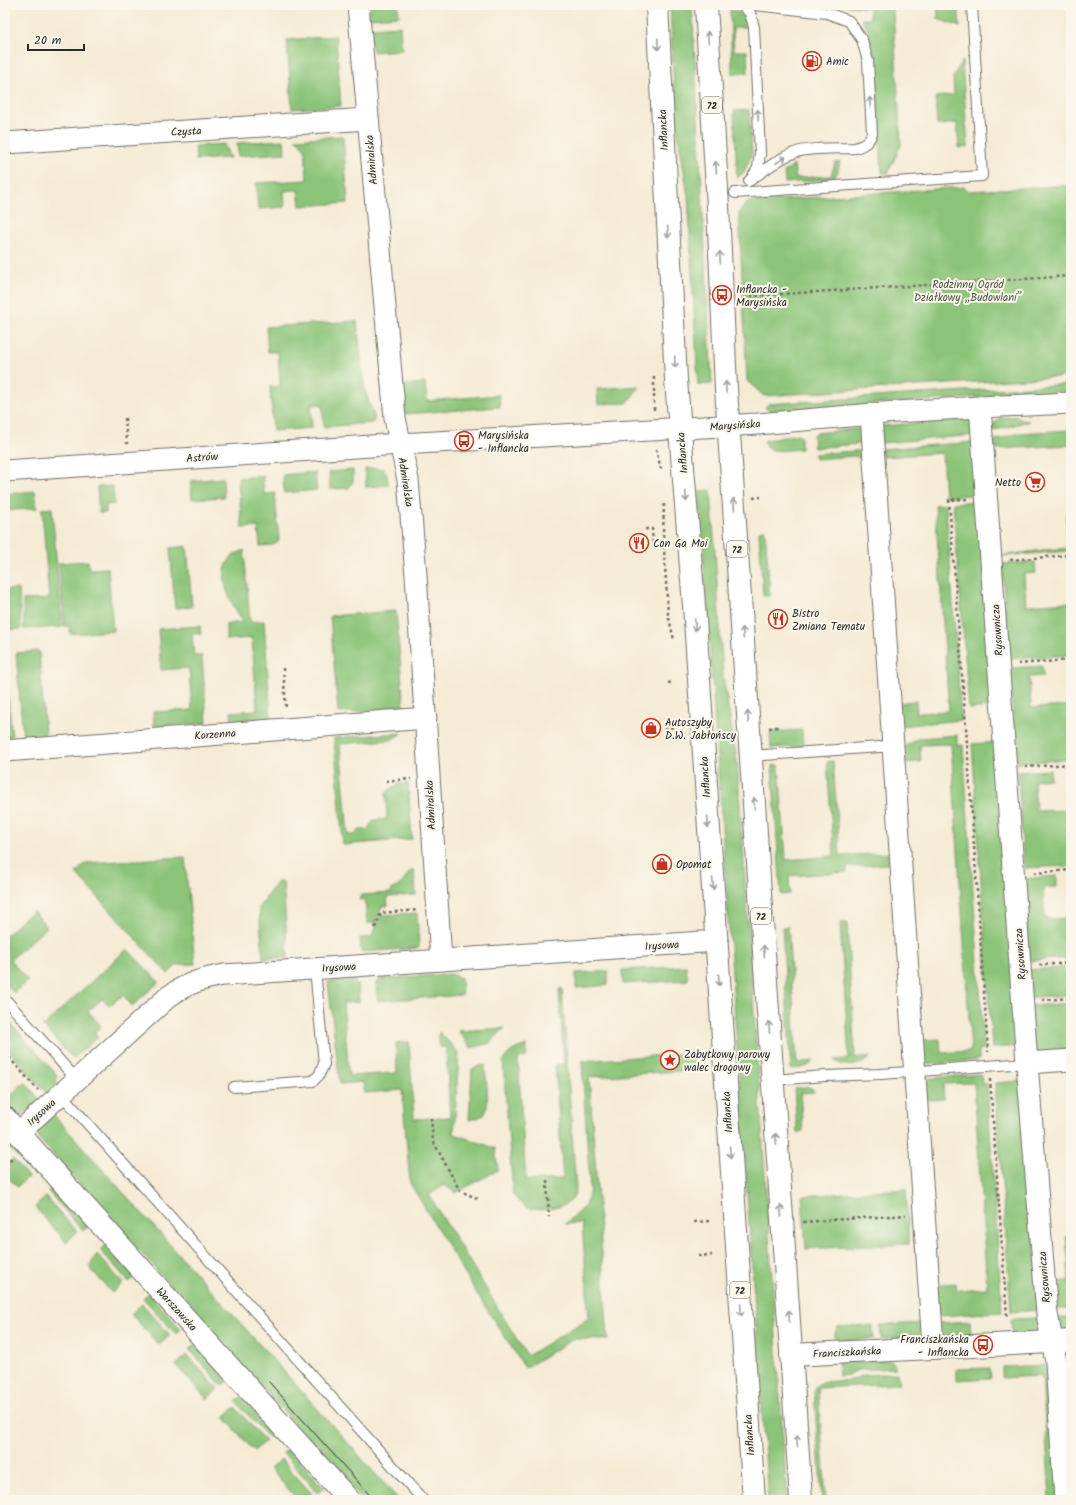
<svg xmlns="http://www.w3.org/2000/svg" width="1076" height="1505" font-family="Kalam,sans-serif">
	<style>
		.green { fill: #8bc478; stroke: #5b7852 }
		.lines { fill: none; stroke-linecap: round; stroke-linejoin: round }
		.lane-casing { stroke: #726e66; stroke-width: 12 }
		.street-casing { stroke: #726e66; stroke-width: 23 }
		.secondary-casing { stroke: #726e66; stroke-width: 24 }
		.primary-casing { stroke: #726e66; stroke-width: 24 }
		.path { stroke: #726e66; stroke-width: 2.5; stroke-dasharray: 3 3; stroke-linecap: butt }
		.lane { stroke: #fff; stroke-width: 10 }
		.street { stroke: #fff; stroke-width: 21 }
		.secondary { stroke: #fff; stroke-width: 22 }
		.primary { stroke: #fff; stroke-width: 22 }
		.tram { stroke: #2b2b2b; stroke-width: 1 }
		.oneway { stroke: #a0a0a0 }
		.labels { text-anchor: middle; stroke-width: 4; stroke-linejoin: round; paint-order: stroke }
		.shield { fill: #fbf7ec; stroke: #696865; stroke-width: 1 }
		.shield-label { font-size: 10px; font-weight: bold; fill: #2b2b2b }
		.poi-label { font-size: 11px; fill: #2b2b2b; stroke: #fbf7ec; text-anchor: start }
		.street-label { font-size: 11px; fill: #2b2b2b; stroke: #fbf7ec }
		.park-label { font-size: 11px; fill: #485942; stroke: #fbf7ec }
	</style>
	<rect width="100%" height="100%" fill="#fbf7ec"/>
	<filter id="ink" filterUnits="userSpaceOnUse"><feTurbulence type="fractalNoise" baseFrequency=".025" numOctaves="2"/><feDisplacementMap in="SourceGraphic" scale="8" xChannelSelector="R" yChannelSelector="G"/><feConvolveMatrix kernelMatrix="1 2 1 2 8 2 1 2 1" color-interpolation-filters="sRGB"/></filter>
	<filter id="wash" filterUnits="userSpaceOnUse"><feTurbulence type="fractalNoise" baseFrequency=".012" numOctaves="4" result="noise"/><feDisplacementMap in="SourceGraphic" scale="16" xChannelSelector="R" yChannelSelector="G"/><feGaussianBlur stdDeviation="0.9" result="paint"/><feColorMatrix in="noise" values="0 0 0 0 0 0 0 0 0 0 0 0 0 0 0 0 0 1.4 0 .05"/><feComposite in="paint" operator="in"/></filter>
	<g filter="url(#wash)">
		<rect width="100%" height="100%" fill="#f5ebd5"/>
		<!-- green -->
		<g class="green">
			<path d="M367,5H398L399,16L368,18Z"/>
			<path d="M670,5H692L712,384L698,385L688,196L675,116Z"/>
			<path d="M841,5H891L893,11L901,145L888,173H882L875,58L868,32L861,19H870V8Z"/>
			<path d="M937,5H958L960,27L938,19Z"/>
			<path d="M730,10C740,10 745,18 746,27L733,28L734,51H747L748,73L732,74Z"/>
			<path d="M400,26L402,50L373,52L369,28Z"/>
			<path d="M336,36L341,106L292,109L287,40Z"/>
			<path d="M962,61L968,147L959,148L957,123L937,125L935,97L954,95L953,77Z"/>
			<path d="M749,110L752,154L744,172L737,178L734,111Z"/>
			<path d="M343,136L348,203L300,206L298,190L284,191L285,207L258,209L256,183L307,180L305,149L295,139Z"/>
			<path d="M284,140L285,153L238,156L237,143Z"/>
			<path d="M224,144L230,158L196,160L195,146Z"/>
			<path d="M840,162L837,174L831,179L785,183L784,172L794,165L796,178L831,176L835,163Z"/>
			<path d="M1071,185V376L764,396L747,381L739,212L748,202L965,187L969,191Z"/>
			<path d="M357,321L364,388L374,416V421L371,423L324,427L322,404L311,405L312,428L273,431L270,387L280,386L278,352H268L266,327Z"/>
			<path d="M425,383L427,401L499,395L500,407L405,414L402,385Z"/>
			<path d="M1071,384V391L771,411L765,408L768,404Z"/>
			<path d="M640,386L627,403L598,404L597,389Z"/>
			<path d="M1015,416L1022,420L1029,421L992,431L993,424L1001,418Z"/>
			<path d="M971,419L976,435L880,443L879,431L882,426Z"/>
			<path d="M864,428L867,443L814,448L813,435L816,433Z"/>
			<path d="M1071,430V445L997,449L993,441L1019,433Z"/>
			<path d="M798,434L801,437V449C790,449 766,456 764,441Z"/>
			<path d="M976,442L980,494L945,497L942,453L882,457L881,449Z"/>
			<path d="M868,450L871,493L864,498L862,459L854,456L815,459L814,454Z"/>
			<path d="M376,468L384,469L387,474L388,485L366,487L365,469Z"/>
			<path d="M353,470V481L349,488L330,489L329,472Z"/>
			<path d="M315,472L317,490L284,493L283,475Z"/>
			<path d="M263,476L264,494L275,493L279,541L273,545L260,546L258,527L242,528L238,478Z"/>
			<path d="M223,478L224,497L192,499L191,481Z"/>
			<path d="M113,486L114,504L106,505V513H99L97,487Z"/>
			<path d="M711,490L723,676L737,761L787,1500H768L699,491Z"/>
			<path d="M35,491L37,508L6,511L5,494Z"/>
			<path d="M981,501L996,706L969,709L953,503Z"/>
			<path d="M946,504L961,720L899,726L897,703L916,701L917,713L949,711L935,505Z"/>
			<path d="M52,508L62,627L24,629L23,600L49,599L42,509Z"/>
			<path d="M1066,515H1071V534H1067Z"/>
			<path d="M765,530L770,596H763L759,531Z"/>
			<path d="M187,546L192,607L175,608L170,548Z"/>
			<path d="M1071,548V551L1001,556L1042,550Z"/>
			<path d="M244,550L250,622L264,621L271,718L232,721L231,712L257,710L252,638L226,640V624L243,622C233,605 213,575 233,556C236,553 241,552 244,550Z"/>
			<path d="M88,561L89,569L108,568L113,631L70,634L69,626H64L59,563Z"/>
			<path d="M1035,562L1036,573L1024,574L1026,605L1071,602V655L1008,659L1002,564Z"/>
			<path d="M19,589L21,629L5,630V590Z"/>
			<path d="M396,611L404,708L338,713L330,616Z"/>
			<path d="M200,626L201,634H192L194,656H202L207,723L154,726L153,712L192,710L189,668L161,670L158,629Z"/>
			<path d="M39,651L45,734L23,736L16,653Z"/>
			<path d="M5,659L12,737H5Z"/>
			<path d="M1042,666L1043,676L1029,677L1031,708L1071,706V759L1017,763L1009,668Z"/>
			<path d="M802,730L803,746L771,748L770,732Z"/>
			<path d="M402,733L391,740L340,744L348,835H354L359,830H367L374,820L387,819L386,794C392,786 398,783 408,783L412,839L343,845L334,738Z"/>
			<path d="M957,735V746L963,745L984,1049H979V1060L923,1065L921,1040L940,1039L941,1053L971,1051L951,744L920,745L921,762L901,763L900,749L920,738Z"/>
			<path d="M999,742L1019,1046L992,1048L972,744Z"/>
			<path d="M833,761L840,856L888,853V864L847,867V872L789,876L790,894L781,895L772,766L779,765L786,860L834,856L827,762Z"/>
			<path d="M1050,770V779L1034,780L1036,811L1071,810V866L1024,868L1018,772Z"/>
			<path d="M185,857L195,964L177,965L168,974L76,873L86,863Z"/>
			<path d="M414,870L416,895L387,897L388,906H382L375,923H367L365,899L359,900L361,895L391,893L392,889C408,884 404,872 414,870Z"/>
			<path d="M1057,876V887L1043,888L1045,919L1071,918V958L1029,961L1024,879Z"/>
			<path d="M277,882H283L288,957L263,959L259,907Z"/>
			<path d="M33,911L47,927L10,960L28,981L14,993L5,983V936Z"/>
			<path d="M417,913L419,948L361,952L360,938L372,937L381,915Z"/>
			<path d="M840,923H847L855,1058L870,1057C862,1067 843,1068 834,1060L849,1059Z"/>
			<path d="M788,926L797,1063L814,1061C807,1069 800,1068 791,1069L782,927Z"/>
			<path d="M127,949L159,982L132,1006L123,995L109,1006L102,999L88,1011L101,1026L95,1032L98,1037L73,1059L43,1026Z"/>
			<path d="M686,966L688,980L623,984L622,970Z"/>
			<path d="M1071,967V995L1031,997L1029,970Z"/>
			<path d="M608,971V985L576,988V973Z"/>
			<path d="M451,974L461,978L462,995L378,1001L376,985L380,979Z"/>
			<path d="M354,980L358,987L359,1002L343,1003L349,1076L397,1073L396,1043L409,1042L414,1119L450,1117L446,1047H439V1032L459,1053L454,1134L495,1148L498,1170L456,1193L444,1185L429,1195L527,1356L589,1318L582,1223L565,1224L585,1206L590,1190L582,1061L693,1053L694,1070L589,1077L608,1340L573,1339L525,1368L477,1294L410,1183L402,1090L364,1093L363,1082L340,1084L328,982Z"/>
			<path d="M562,988L576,1189C575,1192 574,1196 573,1198C566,1209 538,1212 527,1208C521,1205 518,1200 513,1195L503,1061C509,1051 515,1049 526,1045L527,1057L518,1058L526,1181L563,1179L555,1065L564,1064L559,989Z"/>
			<path d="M1071,1003V1051L1034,1053L1031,1006Z"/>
			<path d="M5,1017L57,1075L56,1086L48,1095L5,1046Z"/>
			<path d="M505,1028L490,1043L471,1048L458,1031Z"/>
			<path d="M485,1064C485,1075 491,1106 484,1114C480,1118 473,1119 469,1120L472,1069Z"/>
			<path d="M981,1074L982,1084H987L1002,1312L938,1316L936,1285L956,1283L957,1290L987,1288L974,1083L943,1084L944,1099L925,1100L923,1079Z"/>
			<path d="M1021,1081L1040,1310L1011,1312L995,1083Z"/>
			<path d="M25,1082L41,1101C26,1112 20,1122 5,1105V1100Z"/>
			<path d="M807,1087L812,1088L814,1092L800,1093L803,1132H797L794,1088Z"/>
			<path d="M52,1113L399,1500H363L40,1140L37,1134L38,1129Z"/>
			<path d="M14,1143L40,1172L35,1176L9,1148Z"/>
			<path d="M13,1159L28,1177L17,1187L5,1174V1166Z"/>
			<path d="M54,1186L89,1226L83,1231L48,1191Z"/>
			<path d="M906,1189L909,1244L806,1249L802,1196Z"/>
			<path d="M46,1197L77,1232L66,1242L35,1207Z"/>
			<path d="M1066,1236H1071V1309H1052L1051,1282L1069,1281Z"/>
			<path d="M106,1245L135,1277L129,1282L100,1250Z"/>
			<path d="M97,1254L123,1283L112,1293L89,1267Z"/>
			<path d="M149,1293L181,1329L176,1334L143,1298Z"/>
			<path d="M142,1304L170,1335L159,1345L131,1314Z"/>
			<path d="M1039,1318L1040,1332L1012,1333L1011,1319Z"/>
			<path d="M1053,1318H1071V1330L1055,1331Z"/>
			<path d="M970,1321L971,1335L944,1336L940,1331L939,1323Z"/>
			<path d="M927,1323L922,1337L881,1339L880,1325Z"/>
			<path d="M873,1326L874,1339L835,1341V1333L838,1327Z"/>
			<path d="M195,1344L228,1381L222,1386L189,1349Z"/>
			<path d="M187,1355L218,1389L207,1399L176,1365Z"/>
			<path d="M889,1360L893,1362L896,1368L858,1370L848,1375L839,1376L838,1362Z"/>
			<path d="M1051,1365L1053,1387L1047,1388V1392L1053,1391L1060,1500H1050L1042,1376L1002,1378V1367Z"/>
			<path d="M1071,1365V1468L1065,1366Z"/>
			<path d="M990,1368L991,1378L957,1380V1369Z"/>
			<path d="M897,1373L899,1384L818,1388L826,1500H822L814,1391L815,1387L818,1384L823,1382L853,1380L864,1375Z"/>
			<path d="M242,1396L274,1433L269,1438L236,1402Z"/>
			<path d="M235,1407L265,1441L254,1451L224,1417Z"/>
			<path d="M288,1448L324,1488L318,1493L283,1453Z"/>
			<path d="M281,1459L312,1494L306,1500H298L270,1469Z"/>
		</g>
	</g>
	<g filter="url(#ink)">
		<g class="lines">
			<!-- lane casing -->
			<g class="lane-casing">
				<g id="lane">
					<path d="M742,5L750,13L754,27L760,153L758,168L752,178"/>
					<path d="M749,181C763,172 778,158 794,153C809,147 838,149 855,148C865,145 869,142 872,133L868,61L862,40L849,21L827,13L755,5"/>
					<path d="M735,193L982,176L972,5"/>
					<path d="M751,756L894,746"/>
					<path d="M5,999L77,1080"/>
					<path d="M772,1080L825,1076L881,1074L1027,1063"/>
					<path d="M234,1087L313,1081L319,1075L324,1064L315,969"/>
					<path d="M61,1094L423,1500"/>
				</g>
			</g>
			<!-- street casing -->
			<g class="street-casing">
				<g id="street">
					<path d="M358,5L395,418L408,480L416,575L441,960"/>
					<path d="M5,143L368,119"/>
					<path d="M980,407L1027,1063L1047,1314L1056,1362L1065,1500"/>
					<path d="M871,415L933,1347"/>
					<path d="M5,471L400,444L757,424L896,412L980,407L1071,403"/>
					<path d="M5,751L426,718"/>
					<path d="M1027,1063L1071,1060"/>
					<path d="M18,1133L168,997C187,983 201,979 224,975L717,941"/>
				</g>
			</g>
			<!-- secondary casing -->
			<g class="secondary-casing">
				<g id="secondary">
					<path d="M5,1118L349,1500"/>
					<path d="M791,1355L1071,1341"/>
				</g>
			</g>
			<!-- primary casing -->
			<g class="primary-casing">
				<g id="primary">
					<path d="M657,5L676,380L694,605L754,1500"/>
					<path d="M706,5L718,206L726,389L801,1500"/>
				</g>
			</g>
			<!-- path -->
			<g class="path">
				<path d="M750,296L1071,276"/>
				<path d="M654,377V410"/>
				<path d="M125,418L127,444"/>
				<path d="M656,449L661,469"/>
				<path d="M753,498L761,497"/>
				<path d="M967,499L949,500L966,728L988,1052"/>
				<path d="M664,504L663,533L668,614L674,640"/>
				<path d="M645,529H652L653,546L669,545"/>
				<path d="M1010,560L1071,555"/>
				<path d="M1018,664L1071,660"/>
				<path d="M283,668L286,709"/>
				<path d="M668,683L673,682"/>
				<path d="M664,728L676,727"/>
				<path d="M769,728L778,727"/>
				<path d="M1025,767L1071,764"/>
				<path d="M386,781L411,779"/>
				<path d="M1034,873L1071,870"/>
				<path d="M375,928L381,913L418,910"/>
				<path d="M1039,965L1071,963"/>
				<path d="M1042,1000L1071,998"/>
				<path d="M5,1053L38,1090"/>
				<path d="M990,1079L1007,1316"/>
				<path d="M431,1118L433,1141L460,1191L479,1199"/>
				<path d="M5,1164L13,1157"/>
				<path d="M547,1180L549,1217"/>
				<path d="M694,1222L710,1221"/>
				<path d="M803,1222L906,1215"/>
				<path d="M698,1256L712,1255"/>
			</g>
			<!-- lane -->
			<use href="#lane" class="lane"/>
			<!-- street -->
			<use href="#street" class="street"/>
			<!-- secondary -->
			<use href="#secondary" class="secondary"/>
			<!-- primary -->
			<use href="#primary" class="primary"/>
			<!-- tram -->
			<path class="tram" d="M269,1382L374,1500"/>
		</g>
		<!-- one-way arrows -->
		<defs><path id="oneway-shaft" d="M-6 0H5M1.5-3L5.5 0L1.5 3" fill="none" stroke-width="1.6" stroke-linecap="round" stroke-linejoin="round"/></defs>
		<g class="oneway">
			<use href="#oneway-shaft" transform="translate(708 37) rotate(-94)"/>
			<use href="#oneway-shaft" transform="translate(658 44) rotate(87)"/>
			<use href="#oneway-shaft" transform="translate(870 103) rotate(-93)"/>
			<use href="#oneway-shaft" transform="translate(758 115) rotate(-93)"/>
			<use href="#oneway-shaft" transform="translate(781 160) rotate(-33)"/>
			<use href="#oneway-shaft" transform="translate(716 167) rotate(-94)"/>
			<use href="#oneway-shaft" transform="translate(668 232) rotate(87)"/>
			<use href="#oneway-shaft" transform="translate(720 257) rotate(-92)"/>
			<use href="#oneway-shaft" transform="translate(675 362) rotate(87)"/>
			<use href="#oneway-shaft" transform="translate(726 387) rotate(-92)"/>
			<use href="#oneway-shaft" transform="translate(686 496) rotate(86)"/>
			<use href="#oneway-shaft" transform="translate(734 504) rotate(-94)"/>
			<use href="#oneway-shaft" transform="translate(695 625) rotate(86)"/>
			<use href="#oneway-shaft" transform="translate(743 633) rotate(-94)"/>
			<use href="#oneway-shaft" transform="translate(748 717) rotate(-94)"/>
			<use href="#oneway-shaft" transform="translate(754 803) rotate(-94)"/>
			<use href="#oneway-shaft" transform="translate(708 822) rotate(86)"/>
			<use href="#oneway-shaft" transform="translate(713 884) rotate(86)"/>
			<use href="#oneway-shaft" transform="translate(764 951) rotate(-94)"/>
			<use href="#oneway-shaft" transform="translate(719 980) rotate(86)"/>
			<use href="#oneway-shaft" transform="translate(769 1027) rotate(-94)"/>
			<use href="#oneway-shaft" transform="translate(776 1139) rotate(-94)"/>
			<use href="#oneway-shaft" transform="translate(730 1152) rotate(86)"/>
			<use href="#oneway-shaft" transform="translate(781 1211) rotate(-94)"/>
			<use href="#oneway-shaft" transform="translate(741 1310) rotate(86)"/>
			<use href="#oneway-shaft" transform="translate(789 1316) rotate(-94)"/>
			<use href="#oneway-shaft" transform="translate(797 1441) rotate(-94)"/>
		</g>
	</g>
	<!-- icons -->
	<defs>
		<g id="fuel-ring" transform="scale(1)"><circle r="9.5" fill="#fbf7ec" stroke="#c8321e" stroke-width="1.5"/><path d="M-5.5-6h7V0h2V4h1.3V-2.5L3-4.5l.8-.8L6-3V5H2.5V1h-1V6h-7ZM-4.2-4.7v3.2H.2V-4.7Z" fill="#c8321e"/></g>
		<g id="bus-ring" transform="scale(1)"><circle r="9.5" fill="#fbf7ec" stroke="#c8321e" stroke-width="1.5"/><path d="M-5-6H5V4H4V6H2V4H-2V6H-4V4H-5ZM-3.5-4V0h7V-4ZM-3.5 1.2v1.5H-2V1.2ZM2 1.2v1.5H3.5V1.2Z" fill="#c8321e"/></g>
		<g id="supermarket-ring" transform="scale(1)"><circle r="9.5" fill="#fbf7ec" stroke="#c8321e" stroke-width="1.5"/><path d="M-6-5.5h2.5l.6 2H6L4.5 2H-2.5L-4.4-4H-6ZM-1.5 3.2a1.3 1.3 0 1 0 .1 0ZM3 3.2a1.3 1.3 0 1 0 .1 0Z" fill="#c8321e"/></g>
		<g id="restaurant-ring" transform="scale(1)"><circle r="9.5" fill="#fbf7ec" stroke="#c8321e" stroke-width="1.5"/><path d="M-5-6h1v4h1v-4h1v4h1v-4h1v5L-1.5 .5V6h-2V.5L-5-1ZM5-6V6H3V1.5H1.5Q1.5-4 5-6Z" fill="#c8321e"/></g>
		<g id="shop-ring" transform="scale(1)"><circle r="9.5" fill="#fbf7ec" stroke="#c8321e" stroke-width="1.5"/><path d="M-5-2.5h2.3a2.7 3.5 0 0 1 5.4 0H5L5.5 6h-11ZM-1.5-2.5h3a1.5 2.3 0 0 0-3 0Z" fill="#c8321e"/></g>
		<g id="sight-ring" transform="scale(1)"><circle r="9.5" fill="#fbf7ec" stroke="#c8321e" stroke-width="1.5"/><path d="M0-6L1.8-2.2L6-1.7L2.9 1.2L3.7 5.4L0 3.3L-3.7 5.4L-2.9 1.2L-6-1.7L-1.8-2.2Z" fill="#c8321e"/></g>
	</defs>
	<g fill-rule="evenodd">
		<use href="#fuel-ring" x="812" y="61"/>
		<use href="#bus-ring" x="722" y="295"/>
		<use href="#bus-ring" x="464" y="441"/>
		<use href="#supermarket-ring" x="1035" y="482"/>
		<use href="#restaurant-ring" x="639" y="543"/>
		<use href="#restaurant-ring" x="778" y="619"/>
		<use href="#shop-ring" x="651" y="728"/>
		<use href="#shop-ring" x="662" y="864"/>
		<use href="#sight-ring" x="670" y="1060"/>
		<use href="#bus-ring" x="983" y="1345"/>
	</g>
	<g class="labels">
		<!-- shield labels -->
		<g class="shield">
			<rect x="702" y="97" width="20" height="16" rx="3"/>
			<rect x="727" y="541" width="20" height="16" rx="3"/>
			<rect x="751" y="908" width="20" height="16" rx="3"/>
			<rect x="730" y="1282" width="20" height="16" rx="3"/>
		</g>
		<g class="shield-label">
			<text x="712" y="109">72</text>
			<text x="737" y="553">72</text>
			<text x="761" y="920">72</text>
			<text x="740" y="1294">72</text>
		</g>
		<!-- poi labels -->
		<g class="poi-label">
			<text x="826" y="65">Amic</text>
			<text x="736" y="293">Inflancka -<tspan x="736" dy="13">Marysińska</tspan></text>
			<text x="478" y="439">Marysińska<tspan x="478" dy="13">- Inflancka</tspan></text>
			<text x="1021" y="486" text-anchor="end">Netto</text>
			<text x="653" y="547">Con Ga Moi</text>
			<text x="792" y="617">Bistro<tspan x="792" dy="13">Zmiana Tematu</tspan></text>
			<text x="665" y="726">Autoszyby<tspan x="665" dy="13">D.W. Jabłońscy</tspan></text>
			<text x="676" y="868">Opomat</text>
			<text x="684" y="1058">Zabytkowy parowy<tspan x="684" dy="13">walec drogowy</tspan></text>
			<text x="969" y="1343" text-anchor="end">Franciszkańska<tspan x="969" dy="13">- Inflancka</tspan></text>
		</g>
		<!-- street labels -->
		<g class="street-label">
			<text transform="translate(663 130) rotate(-93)" y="4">Inflancka</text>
			<text transform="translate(186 131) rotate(-3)" y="4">Czysta</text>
			<text transform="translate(371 160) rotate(-95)" y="4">Admiralska</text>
			<text transform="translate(735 425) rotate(-4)" y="4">Marysińska</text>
			<text transform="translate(682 453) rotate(-95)" y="4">Inflancka</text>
			<text transform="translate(202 457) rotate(-4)" y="4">Astrów</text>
			<text transform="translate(406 482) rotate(81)" y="4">Admiralska</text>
			<text transform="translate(997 630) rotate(-94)" y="4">Rysownicza</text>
			<text transform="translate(215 734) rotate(-4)" y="4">Korzenna</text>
			<text transform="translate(705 777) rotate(-94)" y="4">Inflancka</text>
			<text transform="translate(430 805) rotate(-93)" y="4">Admiralska</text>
			<text transform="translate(662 945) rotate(-4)" y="4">Irysowa</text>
			<text transform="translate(1020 954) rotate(-94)" y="4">Rysownicza</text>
			<text transform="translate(339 967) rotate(-4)" y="4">Irysowa</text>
			<text transform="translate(41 1112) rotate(-42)" y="4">Irysowa</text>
			<text transform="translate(727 1112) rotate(-94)" y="4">Inflancka</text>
			<text transform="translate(1044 1277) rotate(-95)" y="4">Rysownicza</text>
			<text transform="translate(177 1309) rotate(48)" y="4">Warszawska</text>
			<text transform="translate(847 1352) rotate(-3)" y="4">Franciszkańska</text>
			<text transform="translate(749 1435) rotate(-94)" y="4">Inflancka</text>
		</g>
		<!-- park labels -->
		<g class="park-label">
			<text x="968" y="288">Rodzinny Ogród<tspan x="968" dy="13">Działkowy „Budowlani”</tspan></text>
		</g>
	</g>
	<!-- margin -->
	<rect width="1076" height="1505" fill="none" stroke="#fbf7ec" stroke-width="20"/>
	<!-- scale -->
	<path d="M28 44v6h56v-6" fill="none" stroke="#2b2b2b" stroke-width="2"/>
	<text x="34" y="44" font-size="12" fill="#2b2b2b" stroke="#fbf7ec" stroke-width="3" paint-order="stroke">20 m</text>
</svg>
